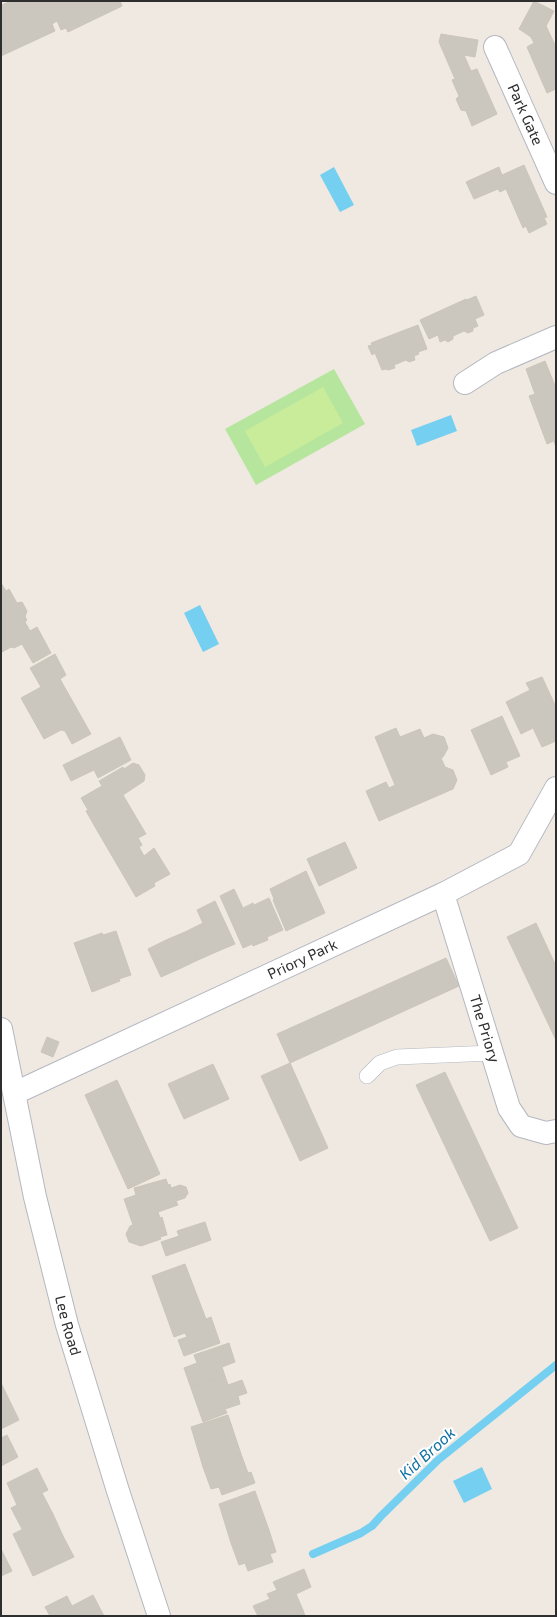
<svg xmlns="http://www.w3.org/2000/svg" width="557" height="1617" font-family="'Exo 2',sans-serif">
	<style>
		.green { fill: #b6e59e }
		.pitch { fill: #c9ec9a }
		.water { fill: #75cff0 }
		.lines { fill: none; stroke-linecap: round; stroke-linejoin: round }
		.stream { stroke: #75cff0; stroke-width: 8 }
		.building { fill: #cbc7bf; stroke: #cbc5ba }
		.lane-casing { stroke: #b4b7c1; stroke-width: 16 }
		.street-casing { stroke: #b4b7c1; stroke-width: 24 }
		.secondary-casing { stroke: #b4b7c1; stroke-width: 24 }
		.lane { stroke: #fff; stroke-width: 15 }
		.street { stroke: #fff; stroke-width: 22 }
		.secondary { stroke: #fff; stroke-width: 22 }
		.labels { text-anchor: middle; stroke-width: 4; stroke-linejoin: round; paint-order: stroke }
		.street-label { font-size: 15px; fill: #2e2e2e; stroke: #fff }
		.water-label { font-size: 16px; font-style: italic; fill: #0d6fa3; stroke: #fff }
	</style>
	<rect width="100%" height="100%" fill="#efe9e1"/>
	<!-- green -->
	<path class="green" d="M334,369L365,424L256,485L225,429Z"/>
	<!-- pitch -->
	<path class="pitch" d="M323,387L343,423L265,467L245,431Z"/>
	<!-- water -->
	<g class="water">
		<path d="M334,167L354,205L340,212L320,175Z"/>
		<path d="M451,415L457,431L417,446L411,430Z"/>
		<path d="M200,605L219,644L203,652L184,613Z"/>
		<path d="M482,1467L492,1489L464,1503L453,1481Z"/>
	</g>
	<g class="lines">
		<!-- stream -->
		<path class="stream" d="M313,1554L361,1533L372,1526L381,1516L438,1460L556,1365"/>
	</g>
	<!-- building -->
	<g class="building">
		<path d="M11,1H120L122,6L68,32L66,28L61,30L57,21L52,24L55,31L1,56V8L3,7L2,5Z"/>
		<path d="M534,1L554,11L546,26L556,47V89L547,93L527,47L534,43L531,37L519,29Z"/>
		<path d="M441,34L478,40L475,57L464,55L471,71L477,69L497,114L472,126L466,111L461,110L456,99L459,96L452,80L455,79L439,42Z"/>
		<path d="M524,165L547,217L544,218L547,224L529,233L526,226L523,228L506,189L500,192L498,189L474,199L466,182L499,167L502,175Z"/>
		<path d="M476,296L484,315L475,319L478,326L473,328V331L468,333L464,331L453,336V339L448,342L445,340L440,342L438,335L429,339L420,320L466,299L467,300Z"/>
		<path d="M418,325L427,349L418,352L419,354L414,356L415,360L409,362L406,360L394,365L395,368L388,370L386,369L382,370L375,353L372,355L368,346L372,345L371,343Z"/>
		<path d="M545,361L556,388V448L554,441L547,444L529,396L535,394L526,369Z"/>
		<path d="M1,583L6,591L9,589L17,603L22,602L27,611L25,617L27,620L25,622L30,631L37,627L51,653L33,663L22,644L14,648L11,647L2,652L1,650Z"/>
		<path d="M55,654L66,675L60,679L91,734L72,744L65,731L61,730L44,739L21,698L41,687L30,668Z"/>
		<path d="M542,677L556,707V741L542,747L533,728L521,734L506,702L530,690L526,683Z"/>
		<path d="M502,716L520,756L506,762L508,767L491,775L471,730Z"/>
		<path d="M396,728L400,737L420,729L424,738L433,734L444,737L448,748L443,757L441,758L445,767L453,770L457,780L453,789L379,821L366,791L386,782L389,788L395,785L375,737Z"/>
		<path d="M120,737L131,760L98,778L94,770L71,781L63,765Z"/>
		<path d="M133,763L139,765L145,775L144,781L123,795L133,812L98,832L86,811L88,810L81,798L102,786L99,781L123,767L124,769Z"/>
		<path d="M133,812L146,834L138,838L142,845L139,847L144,856L154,848L170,874L154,883L155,886L136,897L98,832Z"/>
		<path d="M345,842L357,868L319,886L307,859Z"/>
		<path d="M306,871L325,913L286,931L273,900L274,899L270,889Z"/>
		<path d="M234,889L243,908L253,903L254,905L269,898L283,930L267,937L268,940L253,946L252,944L243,948L220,896Z"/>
		<path d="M215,901L235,944L216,952L197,910Z"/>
		<path d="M203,923L216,952L198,960L185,932Z"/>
		<path d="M536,923L556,966V1040L507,937Z"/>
		<path d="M116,931L131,975L119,979L120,981L92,992L74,943L102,933L103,935Z"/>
		<path d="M185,932L198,960L179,969L166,940Z"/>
		<path d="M166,940L179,969L161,977L148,949Z"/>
		<path d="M446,958L459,986L290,1063L277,1034Z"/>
		<path d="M47,1037L59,1042L53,1057L41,1052Z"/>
		<path d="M290,1063L328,1148L300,1161L261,1076Z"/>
		<path d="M213,1064L229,1099L184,1119L168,1084Z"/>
		<path d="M445,1072L518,1228L490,1241L416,1085Z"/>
		<path d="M117,1080L160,1174L128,1189L85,1095Z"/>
		<path d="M166,1179L168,1185L170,1184L171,1188L180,1185L186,1187L188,1193L185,1198L176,1201L178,1205L158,1212L160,1218L162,1217L167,1235L160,1237L161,1239L141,1246L129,1242L126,1234L130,1226L133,1225L124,1199L136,1195L134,1188Z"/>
		<path d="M205,1222L211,1240L166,1256L161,1242L179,1236L177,1231Z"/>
		<path d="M185,1264L206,1319L211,1317L220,1343L184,1356L178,1340L187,1337L185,1333L174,1337L152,1276Z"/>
		<path d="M229,1343L235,1362L222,1367L225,1376L191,1388L184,1368L197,1363L194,1355Z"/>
		<path d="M225,1376L228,1385L242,1380L247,1393L238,1396L240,1404L225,1409L227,1413L203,1422L191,1388Z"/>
		<path d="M1,1383L19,1420L1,1429Z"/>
		<path d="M228,1415L241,1454L203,1467L191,1427Z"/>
		<path d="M7,1435L18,1457L1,1466V1438Z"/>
		<path d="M241,1454L248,1473L251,1472L255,1483L222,1495L219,1487L211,1489L203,1467Z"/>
		<path d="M37,1468L48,1490L17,1505L7,1483Z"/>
		<path d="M255,1491L269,1530L231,1543L219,1504Z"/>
		<path d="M42,1493L53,1514L22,1529L11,1508Z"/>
		<path d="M53,1514L63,1536L23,1555L13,1534Z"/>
		<path d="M269,1530L276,1552L270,1554L273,1562L248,1571L245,1563L239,1565L231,1543Z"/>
		<path d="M63,1536L74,1557L33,1576L23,1555Z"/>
		<path d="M1,1549L12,1571L1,1576Z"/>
		<path d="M304,1569L311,1587L296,1594L303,1610L289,1616H258L253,1606L270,1599L267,1594L277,1590L273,1582Z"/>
		<path d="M93,1595L104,1616H77L72,1606Z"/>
		<path d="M67,1596L77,1616H50L45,1607Z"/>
		<path d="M303,1610L305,1616H289Z"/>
	</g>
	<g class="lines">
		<!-- lane casing -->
		<g class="lane-casing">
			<path id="lane" d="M367,1076L380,1063L397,1057L492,1053"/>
		</g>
		<!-- street casing -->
		<g class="street-casing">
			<g id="street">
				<path id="s1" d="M495,47L556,183"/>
				<path d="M465,383L496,363L556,337"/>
				<path id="s2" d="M443,894L509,1108L521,1126L546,1133L556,1131"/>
				<path id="s3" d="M15,1093L443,894L519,854L556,788"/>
			</g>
		</g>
		<!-- secondary casing -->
		<g class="secondary-casing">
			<g id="secondary">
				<path id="s4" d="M1,1029L35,1197L67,1325L118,1491L159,1616"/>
			</g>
		</g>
		<!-- lane -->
		<use href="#lane" class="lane"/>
		<!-- street -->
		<use href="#street" class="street"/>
		<!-- secondary -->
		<use href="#secondary" class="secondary"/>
	</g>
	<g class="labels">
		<!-- street labels -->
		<g class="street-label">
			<text dy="5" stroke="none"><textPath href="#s1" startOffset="74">Park Gate</textPath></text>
			<text dy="5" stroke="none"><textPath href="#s3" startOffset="317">Priory Park</textPath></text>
			<text dy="5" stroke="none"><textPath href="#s2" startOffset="141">The Priory</textPath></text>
			<text dy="5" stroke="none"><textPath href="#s4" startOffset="304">Lee Road</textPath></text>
		</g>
		<!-- water labels -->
		<g class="water-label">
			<text transform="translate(427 1453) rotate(-42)" y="6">Kid Brook</text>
		</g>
	</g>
	<!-- border -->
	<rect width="557" height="1617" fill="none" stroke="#2e2e2e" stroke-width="4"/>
</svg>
